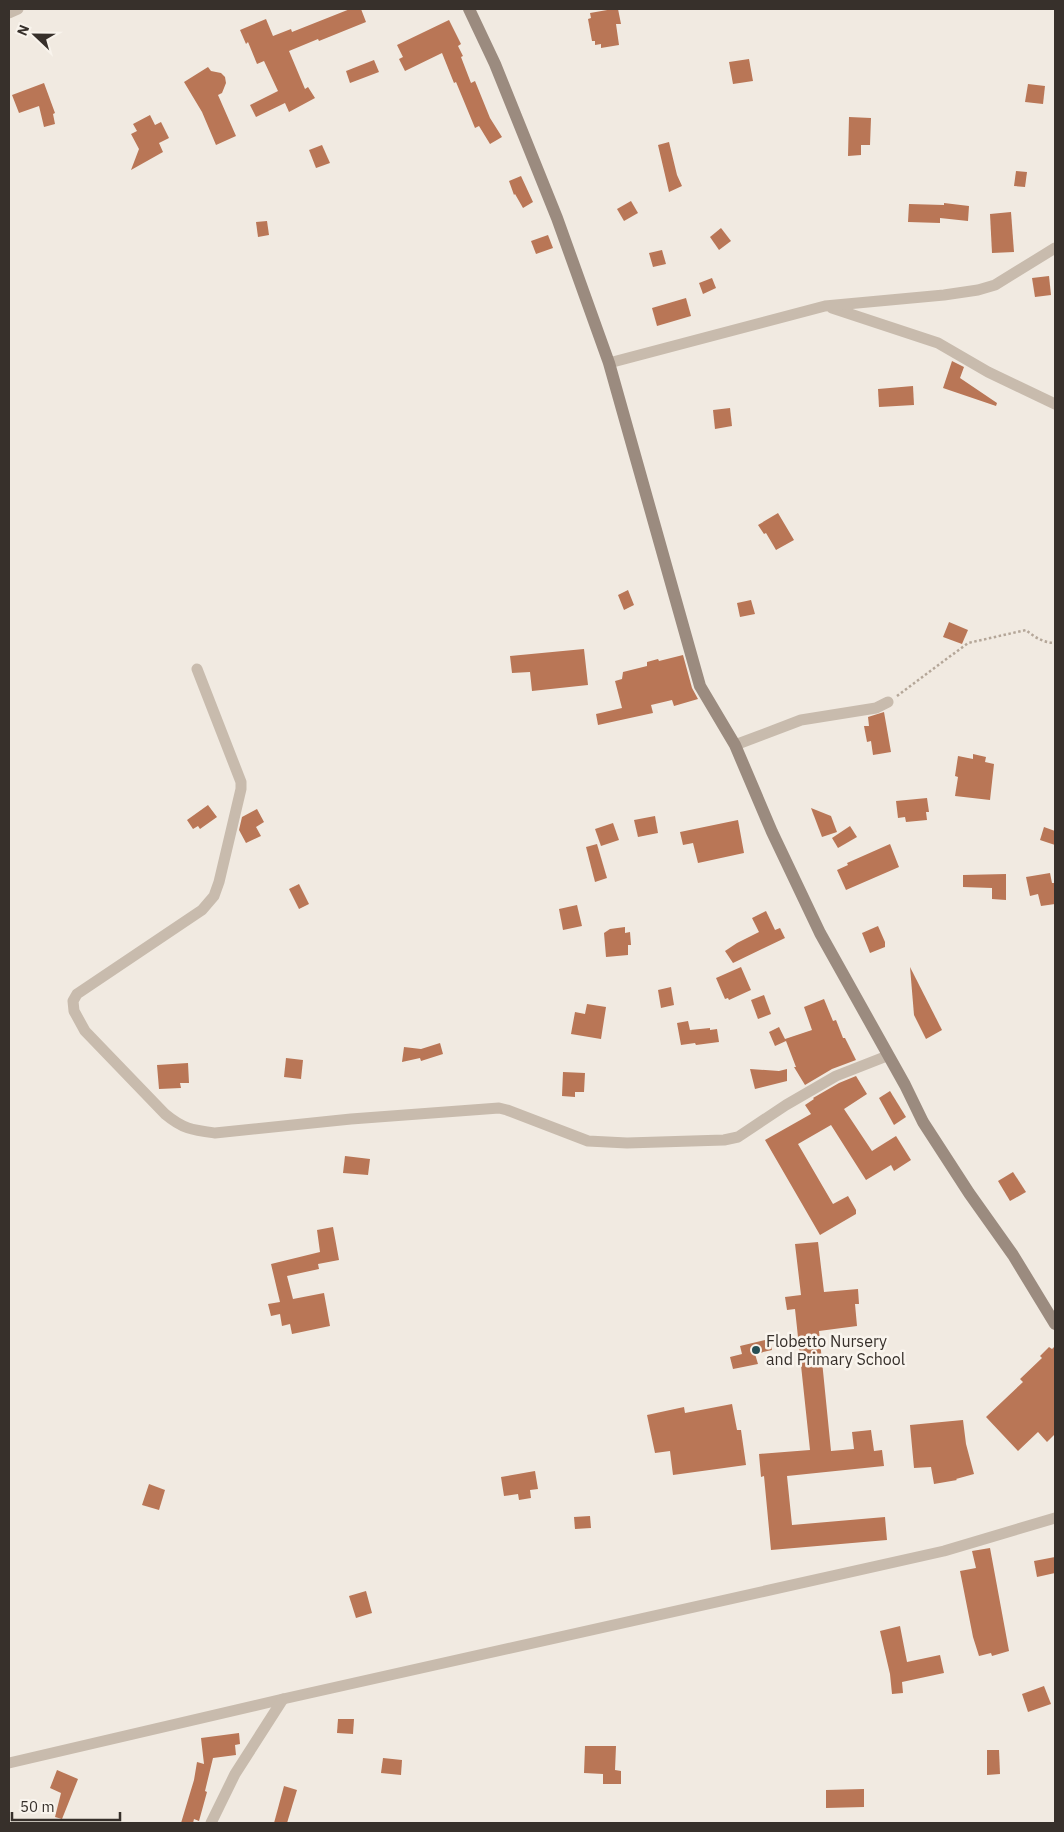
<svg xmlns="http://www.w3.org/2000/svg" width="1064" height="1832" font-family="'IBM Plex Sans',sans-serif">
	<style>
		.building { fill: #b97656 }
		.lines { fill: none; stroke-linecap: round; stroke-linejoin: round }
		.path { stroke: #b4a698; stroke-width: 2.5; stroke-dasharray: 2.5 2.5; stroke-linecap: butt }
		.street { stroke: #c8bbad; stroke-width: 11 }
		.secondary { stroke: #9b8b7f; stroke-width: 12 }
		.poi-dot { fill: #254e54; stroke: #f9f4ed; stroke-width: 2 }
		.labels { text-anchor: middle; stroke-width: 5; stroke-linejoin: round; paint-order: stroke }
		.poi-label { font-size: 16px; fill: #37302b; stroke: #f9f4ed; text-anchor: start }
	</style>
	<rect width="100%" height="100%" fill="#f1eae1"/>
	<!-- building -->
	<g class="building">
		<path d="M350,9H361L366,22L319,41L318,39L289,51L305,89L308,87L315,98L289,112L285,103L256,117L250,105L278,91L264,61L257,64L248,42L246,44L240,30L266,19L273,36L291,29L292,32Z"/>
		<path d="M613,9H618L621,24H616L619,45L601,48V44L595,45V41H592L588,19L591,18L590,13Z"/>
		<path d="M449,20L461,44L458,46L463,56L461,57L471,83L475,81L490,118L502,137L490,144L479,126L475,128L456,82L454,83L442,53L405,71L399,59L403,57L397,45Z"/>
		<path d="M749,59L753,81L733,84L729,62Z"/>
		<path d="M374,60L379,72L350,83L346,71Z"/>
		<path d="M208,67L211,71L221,73L225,77L226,83L222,93L218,95L236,136L216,145L202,112L184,82Z"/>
		<path d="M44,83L55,113L53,114L55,124L44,127L39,106L19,113L12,95Z"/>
		<path d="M1028,84L1045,86L1043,104L1025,102Z"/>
		<path d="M150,115L155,125L161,122L169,138L159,143L163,152L131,170L139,149L131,134L137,131L133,124Z"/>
		<path d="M849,117L871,118L870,145H861V155L848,156Z"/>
		<path d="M669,142L677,175L682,186L669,192L658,145Z"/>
		<path d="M322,145L330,163L316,168L309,150Z"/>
		<path d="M1016,171L1027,172L1025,187L1014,186Z"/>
		<path d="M521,176L533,202L523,208L515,194L514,195L509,181Z"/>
		<path d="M631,201L638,213L624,221L617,209Z"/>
		<path d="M944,203L969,206L968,221L940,218V223L908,222L909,204L944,205Z"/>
		<path d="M1011,212L1014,252L992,253L990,214Z"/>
		<path d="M267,221L269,235L258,237L256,222Z"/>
		<path d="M721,228L731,241L719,250L710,237Z"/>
		<path d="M548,235L553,248L536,254L531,241Z"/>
		<path d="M662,250L666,264L653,267L649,253Z"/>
		<path d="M1049,276L1051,295L1035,297L1032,278Z"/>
		<path d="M712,278L716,288L703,294L699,283Z"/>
		<path d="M686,298L691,316L657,326L652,308Z"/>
		<path d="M952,361L964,367L960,378L997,403L996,406L943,388Z"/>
		<path d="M913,386L914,405L879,407L878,389Z"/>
		<path d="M730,408L732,426L715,429L713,410Z"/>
		<path d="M778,513L794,540L776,550L766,533L764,534L758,525Z"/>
		<path d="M628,590L634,605L624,610L618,595Z"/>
		<path d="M751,600L755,614L740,617L737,603Z"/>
		<path d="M949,622L968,630L962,644L943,637Z"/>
		<path d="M584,649L588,685L532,691L530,672L512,673L510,656Z"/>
		<path d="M683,655L692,688L698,699L674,706L672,700L651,705L653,713L598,725L596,714L622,708L615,681L622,679L623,672L647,666V662L658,659L659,661Z"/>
		<path d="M884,712L891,752L873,755L871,741L867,742L864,726H869L868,717Z"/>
		<path d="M973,754L986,757L985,762L994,764L990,800L955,796L958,777L955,776L958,756L973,759Z"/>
		<path d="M927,798L929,812H926L927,820L906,822L905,817L898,818L896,801Z"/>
		<path d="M208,805L217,817L200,829L198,826L193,829L187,820Z"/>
		<path d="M811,808L831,816L837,832L822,837Z"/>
		<path d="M257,809L264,822L256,827L261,836L246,843L239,830L242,817Z"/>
		<path d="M655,816L658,833L638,837L634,820Z"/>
		<path d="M738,820L744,853L698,863L693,843L683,845L680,832Z"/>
		<path d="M613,823L619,840L601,846L595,829Z"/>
		<path d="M850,826L857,837L838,848L832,838Z"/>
		<path d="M1044,827L1055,831V845L1040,840Z"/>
		<path d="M597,844L607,878L595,882L586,847Z"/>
		<path d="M890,844L899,867L846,890L837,870L848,865L847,863Z"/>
		<path d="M1050,873L1052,883H1055V904L1041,906L1038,894L1030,896L1026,877Z"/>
		<path d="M1006,874V900L992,899V888L963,887V875Z"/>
		<path d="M299,884L309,904L299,909L289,889Z"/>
		<path d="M577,905L582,926L563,930L559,909Z"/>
		<path d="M766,911L775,930L780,928L785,938L733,963L725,951L737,943L759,932L752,918Z"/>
		<path d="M878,926L885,942V947L870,953L862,933Z"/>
		<path d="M625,927V933L630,932L631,945H628V955L606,957L604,933L610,929Z"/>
		<path d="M741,967L751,990L729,1000L728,998L725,999L716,978Z"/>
		<path d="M910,967L942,1030L926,1039L914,1015Z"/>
		<path d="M671,987L674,1005L661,1008L658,990Z"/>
		<path d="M764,995L771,1014L758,1019L751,1000Z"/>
		<path d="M824,999L833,1021L836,1020L843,1038H845L856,1060L832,1069L805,1085L794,1067H796L786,1041L775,1046L769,1032L779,1027L785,1039L812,1030L804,1007Z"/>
		<path d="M587,1004L606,1007L601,1039L571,1034L575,1012L585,1014Z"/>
		<path d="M688,1021L690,1030L710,1028V1030L717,1029L719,1042L696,1045L695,1043L681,1045L677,1023Z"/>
		<path d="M440,1043L443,1054L421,1061L420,1058L402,1062L404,1047L421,1049Z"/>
		<path d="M286,1058L303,1060L301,1079L284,1077Z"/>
		<path d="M188,1063L189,1083H180L181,1088L159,1089L157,1065Z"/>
		<path d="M750,1069L779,1071L787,1069V1081L755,1089Z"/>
		<path d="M563,1072L585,1073L584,1092H575V1097L562,1096Z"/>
		<path d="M856,1076L867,1094L844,1109L872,1151L896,1136L911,1160L894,1171L891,1165L866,1180L831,1125L798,1144L833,1204L848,1196L856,1210V1214L820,1235L765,1140L811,1114L805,1105L814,1099L813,1098L839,1083Z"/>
		<path d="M890,1091L906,1117L894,1125L879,1098Z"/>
		<path d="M345,1156L370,1159L368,1175L343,1173Z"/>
		<path d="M1013,1172L1026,1192L1010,1201L998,1181Z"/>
		<path d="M333,1227L339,1260L318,1264L319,1269L287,1276L293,1299L324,1293L330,1326L292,1334L290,1324L282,1326L280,1314L271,1316L268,1304L280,1302L271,1264L320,1252L317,1230Z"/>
		<path d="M818,1242L824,1292L858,1289L859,1304H855L857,1326L819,1331L831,1451L854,1449L852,1432L871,1430L874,1451L882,1450L884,1466L787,1476L792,1525L885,1517L887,1540L771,1550L764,1476L761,1477L759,1454L810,1450L795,1309L787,1310L785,1297L801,1295L795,1244Z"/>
		<path d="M769,1339L772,1350L755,1354L758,1364L733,1369L730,1357L742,1354L740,1346Z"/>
		<path d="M1055,1346V1434L1047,1442L1038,1432L1018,1451L986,1417L1023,1382L1020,1379L1042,1358L1040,1356L1049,1347L1052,1349Z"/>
		<path d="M732,1404L737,1430H741L746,1465L673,1475L670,1451L655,1453L647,1415L684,1407L685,1413Z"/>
		<path d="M963,1420L966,1444L974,1474L956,1479L957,1480L934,1484L931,1467L914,1468L910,1425Z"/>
		<path d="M535,1471L538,1489L530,1490L531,1498L519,1500L518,1494L504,1496L501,1477Z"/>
		<path d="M149,1484L165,1490L159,1510L142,1505Z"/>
		<path d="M590,1516L591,1528L575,1529L574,1517Z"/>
		<path d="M990,1548L1009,1651L992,1656L991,1653L979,1656L973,1637L960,1571L976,1568L972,1551Z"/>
		<path d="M1055,1557V1573L1037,1577L1034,1561Z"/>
		<path d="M366,1591L372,1613L356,1618L349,1596Z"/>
		<path d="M900,1626L907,1662L940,1655L944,1673L902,1682L903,1693L892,1694L890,1674L880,1631Z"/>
		<path d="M1044,1686L1051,1704L1028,1712L1022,1694Z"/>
		<path d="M338,1719H354L353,1734L337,1733Z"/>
		<path d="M239,1733L240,1744L235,1745L236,1755L213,1758L205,1791L207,1792L199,1821L194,1819L193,1823H181L194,1780L197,1762L204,1764L201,1738Z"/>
		<path d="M585,1746H616L615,1770L621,1771V1784H603V1774L584,1773Z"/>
		<path d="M987,1750H999L1000,1774L987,1775Z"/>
		<path d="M383,1758L402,1760L401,1775L381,1773Z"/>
		<path d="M57,1770L78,1779L62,1819L55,1817L61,1793L50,1788Z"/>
		<path d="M284,1786L297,1790L287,1823H274Z"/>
		<path d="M864,1789V1807L826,1808V1790Z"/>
	</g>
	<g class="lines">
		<!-- path -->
		<path class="path" d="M897,696L968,643L1026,630C1034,637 1044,643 1055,643"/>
		<!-- street -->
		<g class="street">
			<path d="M9,13L18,9"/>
			<path d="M832,308L938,343L988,372L1055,404"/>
			<path d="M609,363L825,306L944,295L978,290L995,285L1055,248"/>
			<path d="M197,669L241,782V789L219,882L214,896L202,910L77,994L73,1001L74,1011L85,1031L165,1114C183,1129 192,1130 215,1133L351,1119L499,1108L507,1110L588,1141L627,1143L724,1140L738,1137L786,1105L836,1076L887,1056"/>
			<path d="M735,745L801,720L876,708L888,702"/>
			<path d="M9,1763L283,1699L944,1551L1055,1518"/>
			<path d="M211,1823L235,1774L283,1699"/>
		</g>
		<!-- secondary -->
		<path class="secondary" d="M469,9L495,64L557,218L609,363L700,686L735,745L772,832L820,933L905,1085L923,1122L969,1193L1013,1255L1055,1324"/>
	</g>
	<!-- markers -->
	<circle class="poi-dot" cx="756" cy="1350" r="5"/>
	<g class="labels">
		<!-- poi labels -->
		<g class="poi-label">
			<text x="766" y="1347">Flobetto Nursery<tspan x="766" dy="18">and Primary School</tspan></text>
		</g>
	</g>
	<!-- border -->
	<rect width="1064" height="1832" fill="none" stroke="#37302b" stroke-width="20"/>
	<!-- north arrow -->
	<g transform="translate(35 35) rotate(292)" stroke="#f9f4ed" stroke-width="4" paint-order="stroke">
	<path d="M0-4L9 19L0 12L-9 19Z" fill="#37302b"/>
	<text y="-8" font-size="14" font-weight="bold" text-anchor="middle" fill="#37302b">N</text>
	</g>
	<!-- scale -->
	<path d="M12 1812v8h108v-8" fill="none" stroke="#37302b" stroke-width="2.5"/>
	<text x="20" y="1812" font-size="15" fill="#37302b" stroke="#f9f4ed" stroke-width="4" paint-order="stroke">50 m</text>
</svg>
